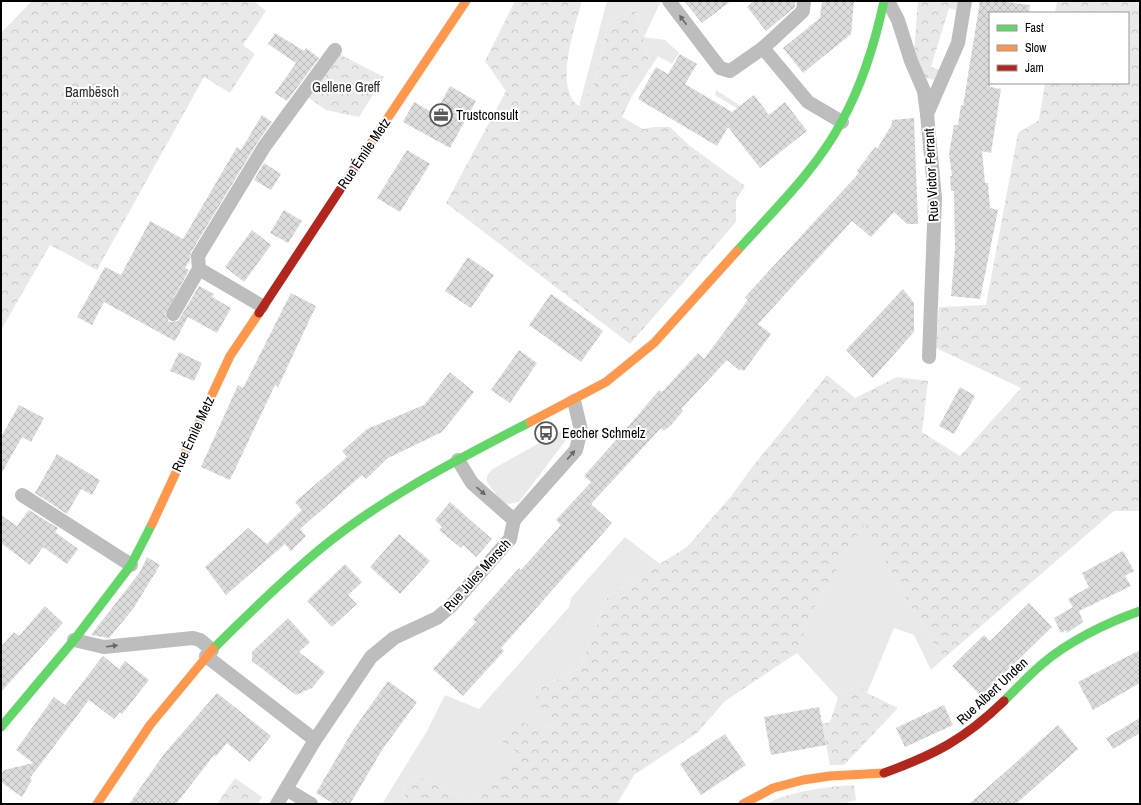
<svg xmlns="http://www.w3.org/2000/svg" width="1141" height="805" font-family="'Archivo Narrow',sans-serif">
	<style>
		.grass { fill: #e9e9e9 }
		.forest { fill: url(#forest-crowns) }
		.building { fill: url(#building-cross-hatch) }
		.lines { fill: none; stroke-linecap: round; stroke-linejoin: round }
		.street { stroke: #bdbdbd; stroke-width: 14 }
		.fast { stroke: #63d668; stroke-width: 9 }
		.slow { stroke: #ff974d; stroke-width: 9 }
		.jam { stroke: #b3261e; stroke-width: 9 }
		.oneway { fill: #686868 }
		.labels { text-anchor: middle; stroke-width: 4; stroke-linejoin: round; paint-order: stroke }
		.park-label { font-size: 14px; fill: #2e2e2e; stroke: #fff }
		.poi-label { font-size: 14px; fill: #000; stroke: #fff; text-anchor: start }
		.street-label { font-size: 14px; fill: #000; stroke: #fff }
	</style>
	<defs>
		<pattern id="forest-crowns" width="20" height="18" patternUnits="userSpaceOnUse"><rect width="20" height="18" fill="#e9e9e9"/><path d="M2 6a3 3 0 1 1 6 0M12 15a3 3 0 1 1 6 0" fill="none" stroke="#c6c6c6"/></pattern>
		<pattern id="building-cross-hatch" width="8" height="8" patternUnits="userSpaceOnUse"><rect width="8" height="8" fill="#dcdcdc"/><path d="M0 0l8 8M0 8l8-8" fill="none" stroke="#bbb"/></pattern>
	</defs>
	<rect width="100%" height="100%" fill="#fff"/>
	<!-- grass -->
	<g class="grass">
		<path d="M607,1H661L644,37L665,40L679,53L672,64L658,56L632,96L624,80L649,59L636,11L609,20L593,88L579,106Z"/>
		<path d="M716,90L741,106L751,117L715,95Z"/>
		<path d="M559,432L565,435L566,440L519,502L508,504L501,501L487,482V476L491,470Z"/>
		<path d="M865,522L898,584L943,659L931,670L914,635L894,628L867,693L858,685L838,698L797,653L811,613Z"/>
		<path d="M625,537L660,564L608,596L580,668L537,689L561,724L542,728L468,802L418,776L404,786L405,804H382L427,731L445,695L479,709L569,607L571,598Z"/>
	</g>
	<!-- forest -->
	<g class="forest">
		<path d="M32,1H254L266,11L243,45L255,54L230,93L204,77L97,270L50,245L1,330V33Z"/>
		<path d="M515,1H582C575,26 553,89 579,106L593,88L609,20L636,11L649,59L624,80L632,96L622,117L643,129L654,127H670L690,146L745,186L736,200V222L630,344L446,203L506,91L485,61Z"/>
		<path d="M918,1H958V11L949,8L931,67L940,70L937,78L933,80L924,77L914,51Z"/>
		<path d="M1057,1H1140V511H1114L943,659L898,584L865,523L811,613L797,653L725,701L697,733L634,775L617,804H405L404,786L418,776L468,802L517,752L502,741L515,721L542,728L561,724L535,707L537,689L580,668L608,596L687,547L732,495L753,466L827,375L855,398L897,377L928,381L922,432L960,456L1021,388L936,348L939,307L986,305L1018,133L1039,120L1045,83H1128V13H1055Z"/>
		<path d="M337,53L384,77L359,117L326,110L306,96Z"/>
		<path d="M858,685L867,693L898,708L844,765H830L822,724L830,722L838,698Z"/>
		<path d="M235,778L262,797L258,804H217Z"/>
		<path d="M854,785L856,800L843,804H765C793,791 823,787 854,785Z"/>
	</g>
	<!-- building -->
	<g class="building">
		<path d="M684,1H731L702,23Z"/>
		<path d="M753,1H795V7L766,31L747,7Z"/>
		<path d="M822,1H854L851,34L803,73L783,48L820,18Z"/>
		<path d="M980,1H1000L1030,5L1029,13H990V87L1001,89L991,153L982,151L985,183H988L990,208L998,210L980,299L951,296L955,250L954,191H951L950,176H952L949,154L954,125H958L961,105L963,106Z"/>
		<path d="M275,33L304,51L306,48L319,58L287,101L275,93L296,63L268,44Z"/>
		<path d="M680,54L697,64L685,84L732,112L754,95L769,115L785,102L807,131L760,168L728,127L717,146L638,99L656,67L668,74Z"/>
		<path d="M450,86L476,101L450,148L403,122L414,102L435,114Z"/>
		<path d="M262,115L272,122L257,143L191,252L190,260L185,268L189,270L165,314L169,322L178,321L199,286L214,294L212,297L231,308L217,333L188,317L175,341L104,302L92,325L77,317L105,267L121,275L150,221L183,239L237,147L241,150Z"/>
		<path d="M914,118L918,224H907L894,212L871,237L852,221L758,324L771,334L744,371L741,369L740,371L727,360L681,409L683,411L672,424L664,431L661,428L591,504L612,523L501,648L504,651L463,696L433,669L476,622L473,619L519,568L521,570L561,525L556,520L591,482L584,476L639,414L659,390L662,392L698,353L704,359L748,300L745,297L859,173L857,171L875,147L877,149L892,124V120Z"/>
		<path d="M407,150L430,164L400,212L377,198Z"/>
		<path d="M264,163L281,174L271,190L254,180Z"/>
		<path d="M284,210L302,221L288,243L270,233Z"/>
		<path d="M252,230L271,245L244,282L225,267Z"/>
		<path d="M468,257L494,275L471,308L445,291Z"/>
		<path d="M903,289L914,303V332L873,378L846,350Z"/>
		<path d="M291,293L316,306L278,387L275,385L230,480L201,467L238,385L243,388Z"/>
		<path d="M551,294L603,331L581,362L529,325Z"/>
		<path d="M519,350L537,363L510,403L491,390Z"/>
		<path d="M179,352L202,363L194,381L170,371Z"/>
		<path d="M450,372L474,392L442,432L388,458L366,479L362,475L300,529L306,536L291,551L285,544L226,595L205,567L248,528L267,544L302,510L295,502L347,457L342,451L367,429L424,405Z"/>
		<path d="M960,387L975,396L954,434L939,426Z"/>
		<path d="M19,405L44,418L31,442L22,437L1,474V437Z"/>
		<path d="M57,454L100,480L92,495L81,489L67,514L35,493Z"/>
		<path d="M450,502L492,539L476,557L463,545L461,548L439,530L442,527L435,520Z"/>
		<path d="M29,510L58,528L55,532L78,549L67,564L43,547L30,565L1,543V515L17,526Z"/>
		<path d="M399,534L430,561L400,594L370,567Z"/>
		<path d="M1123,551L1134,571L1125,576L1131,586L1079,611L1083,622L1067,633L1066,630L1061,633L1054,618L1073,607L1068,599L1089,587L1082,573Z"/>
		<path d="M147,557L160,565L133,609L109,638L91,635L140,572Z"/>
		<path d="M345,564L362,582L348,595L357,604L332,627L307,601Z"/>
		<path d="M1029,603L1052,627L981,696L952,666L984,635L990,641Z"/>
		<path d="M45,606L63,623L1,692V647L14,632L19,636Z"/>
		<path d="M288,618L310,642L299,652L325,672L312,688L296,695L252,661V652Z"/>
		<path d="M1140,650V683L1093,710L1078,682Z"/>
		<path d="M103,656L119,669L125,661L149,680L122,714L120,712L114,719L89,700L30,778L32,780L22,797L1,782V775L4,770L33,763L16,750L54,697L65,705Z"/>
		<path d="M388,681L417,702L382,750L350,804H334L316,793L353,730Z"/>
		<path d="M217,693L271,736L250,762L227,743L216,756L214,755L176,804H129L164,754Z"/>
		<path d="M944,705L953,725L905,747L896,728Z"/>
		<path d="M819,707L826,745L771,755L764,717Z"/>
		<path d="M1140,718V733L1113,749L1106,738Z"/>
		<path d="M1058,725L1078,749L1016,804H969Z"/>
		<path d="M725,734L746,765L701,795L680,764Z"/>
	</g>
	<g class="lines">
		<!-- street -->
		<g class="street">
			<path d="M669,1L720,68L730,71L763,48L803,11L804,1"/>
			<path d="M888,1L898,20L911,61L924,91L927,114L935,198L929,357"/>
			<path d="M763,48L808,102L842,122"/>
			<path d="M927,114L958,43L965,1"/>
			<path d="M262,306L199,269L198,256L264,147L335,50"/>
			<path d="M173,314L199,269"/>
			<path d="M458,460L472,483L514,520L576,450L581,430L574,401"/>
			<path d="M22,495L131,565"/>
			<path d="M74,640L104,647L193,638L200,640L212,650"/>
			<path d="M206,656L315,740"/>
			<path d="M286,789L311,804"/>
			<path d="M277,804L315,740L371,657L394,638L437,618L451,606L510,539L514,520"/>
		</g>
		<!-- fast -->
		<g class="fast">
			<path d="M737,251C774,210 816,170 842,121C863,83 875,43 884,1"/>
			<path d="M213,649C247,615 282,581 319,550C383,497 457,460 530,422"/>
			<path d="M1004,701C1016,689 1028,676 1041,665C1067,642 1108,622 1140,611"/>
			<path d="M1,727L74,640L131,565L152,524"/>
		</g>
		<!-- slow -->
		<g class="slow">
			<path d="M353,170L466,1"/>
			<path d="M530,422L606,382L654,343L737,251"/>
			<path d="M152,524L230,356L259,313"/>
			<path d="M97,804L150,725L213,649"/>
			<path d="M743,804L773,788L803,780L830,776L884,773"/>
		</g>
		<!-- jam -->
		<g class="jam">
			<path d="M259,313L353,170"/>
			<path d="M884,773C934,755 965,739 1004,701"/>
		</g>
	</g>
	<!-- one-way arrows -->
	<defs><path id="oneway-solid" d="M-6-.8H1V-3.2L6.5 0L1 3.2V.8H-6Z"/></defs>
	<g class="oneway">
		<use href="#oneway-solid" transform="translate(683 20) rotate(-127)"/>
		<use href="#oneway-solid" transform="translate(571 455) rotate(-49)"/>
		<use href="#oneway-solid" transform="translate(481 491) rotate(41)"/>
		<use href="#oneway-solid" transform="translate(112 646) rotate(-7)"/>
	</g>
	<!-- icons -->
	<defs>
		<g id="office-ring" transform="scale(1.15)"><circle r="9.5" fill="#fff" stroke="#595959" stroke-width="1.5"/><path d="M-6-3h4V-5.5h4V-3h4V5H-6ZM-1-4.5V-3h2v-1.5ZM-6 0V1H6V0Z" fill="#595959"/></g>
		<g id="bus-ring" transform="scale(1.15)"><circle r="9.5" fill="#fff" stroke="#595959" stroke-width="1.5"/><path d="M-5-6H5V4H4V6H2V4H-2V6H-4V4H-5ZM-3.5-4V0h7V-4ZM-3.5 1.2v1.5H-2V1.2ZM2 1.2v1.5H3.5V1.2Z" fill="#595959"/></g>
	</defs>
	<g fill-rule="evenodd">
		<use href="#office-ring" x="441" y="115"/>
		<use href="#bus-ring" x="546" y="433"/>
	</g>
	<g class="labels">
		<!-- park labels -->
		<g class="park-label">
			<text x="346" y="92">Gellene Greff</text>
			<text x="92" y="97">Bambësch</text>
		</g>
		<!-- poi labels -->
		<g class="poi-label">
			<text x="456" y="120">Trustconsult</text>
			<text x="562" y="438">Eecher Schmelz</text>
		</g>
		<!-- street labels -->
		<g class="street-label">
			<text transform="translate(364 153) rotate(-56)" y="5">Rue Émile Metz</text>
			<text transform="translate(931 175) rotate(-93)" y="5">Rue Victor Ferrant</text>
			<text transform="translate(193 434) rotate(-65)" y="5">Rue Émile Metz</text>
			<text transform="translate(477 575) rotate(-48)" y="5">Rue Jules Mersch</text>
			<text transform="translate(992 691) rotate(-43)" y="5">Rue Albert Unden</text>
		</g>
	</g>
	<!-- border -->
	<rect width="1141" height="805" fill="none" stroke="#000000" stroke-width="4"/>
	<!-- legend -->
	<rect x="989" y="12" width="140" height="72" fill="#ffffff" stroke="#999999"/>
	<rect x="997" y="25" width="20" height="6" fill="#63d668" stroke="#999999"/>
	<text x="1025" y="32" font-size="12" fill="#000000">Fast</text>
	<rect x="997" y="45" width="20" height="6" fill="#ff974d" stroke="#999999"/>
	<text x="1025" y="52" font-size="12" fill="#000000">Slow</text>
	<rect x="997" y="65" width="20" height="6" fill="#b3261e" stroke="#999999"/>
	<text x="1025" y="72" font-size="12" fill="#000000">Jam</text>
</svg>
